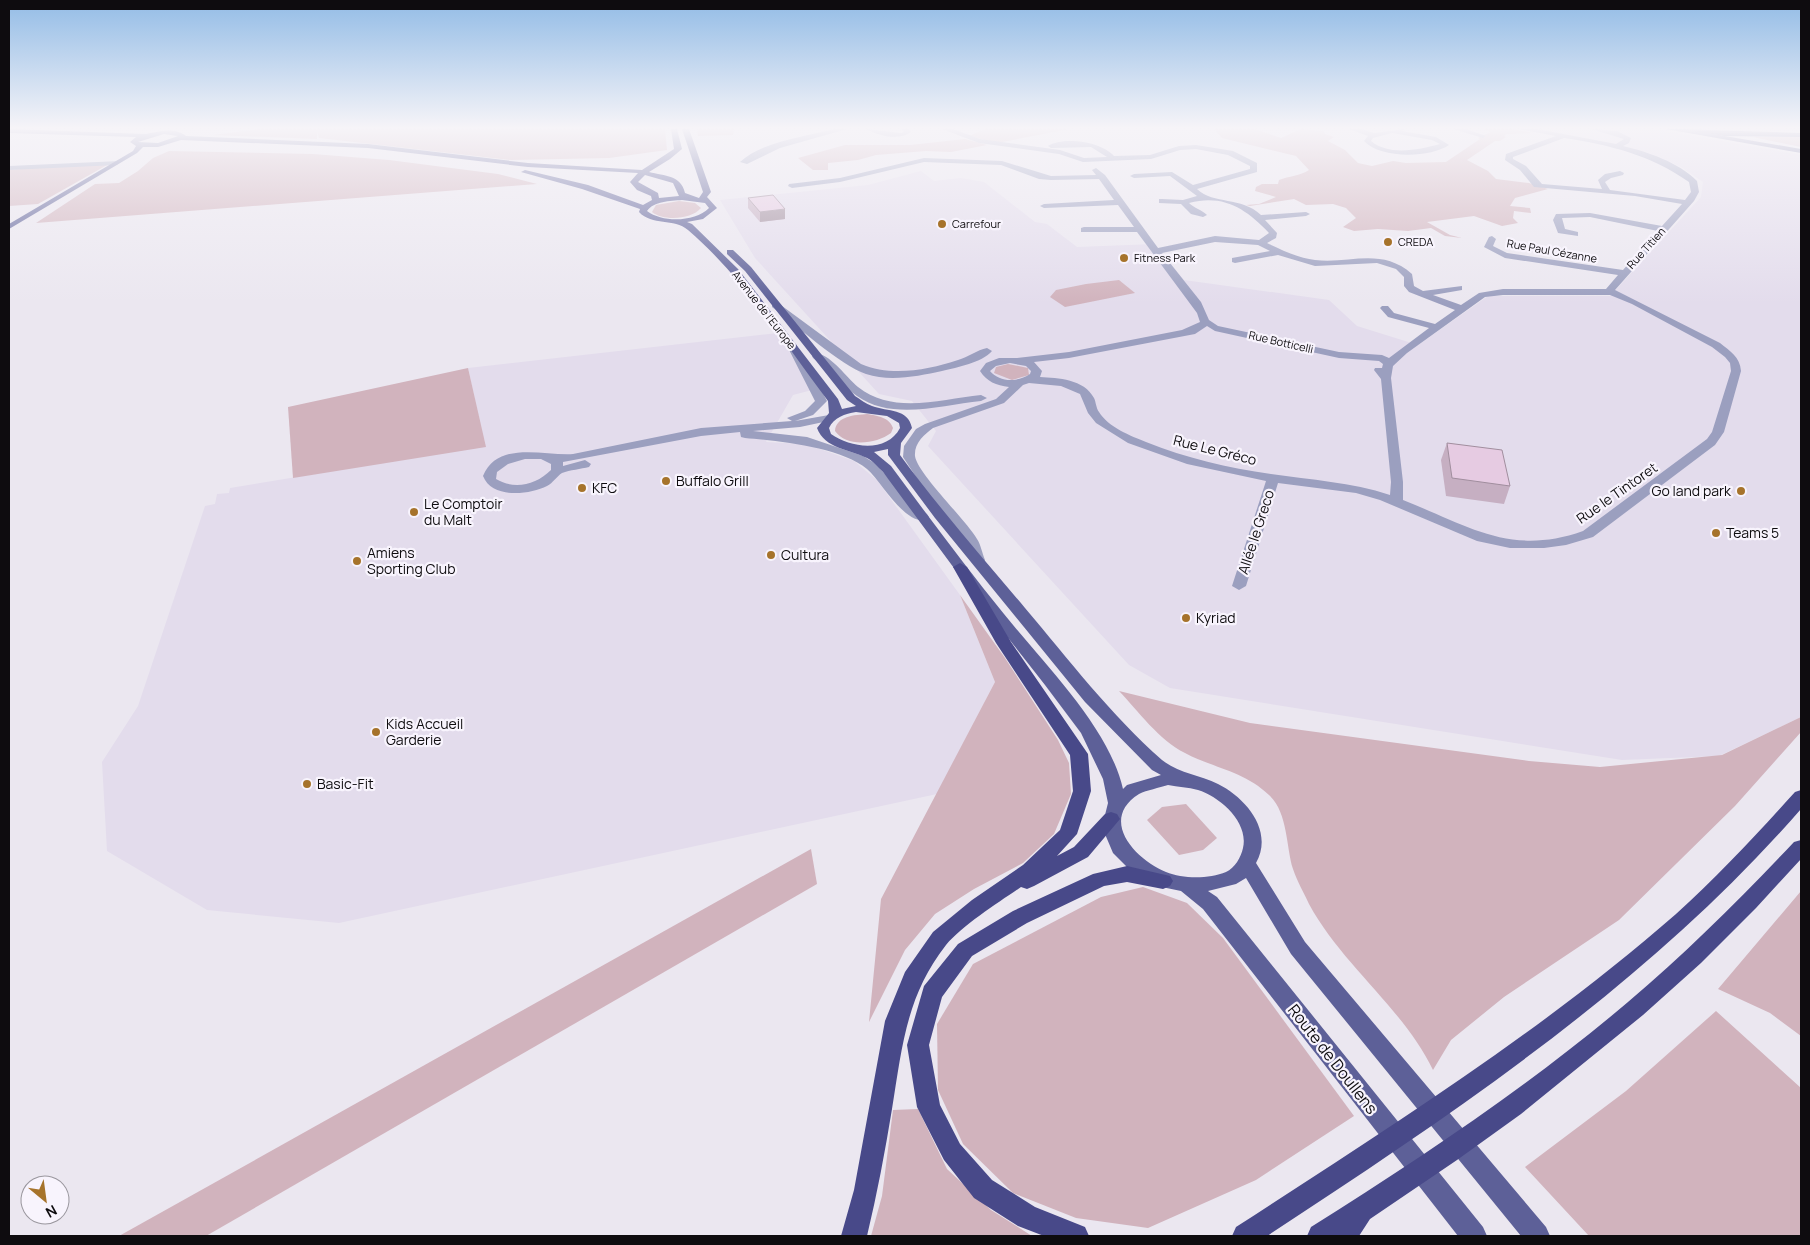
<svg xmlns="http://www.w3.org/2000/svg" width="1810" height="1245" font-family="Manrope,sans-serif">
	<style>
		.built { fill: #e3dcec }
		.green { fill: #d1b3bd }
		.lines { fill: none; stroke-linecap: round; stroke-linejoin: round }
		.minor { fill: #9b9fbf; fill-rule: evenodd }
		.major { fill: #5d6098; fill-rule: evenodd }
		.highway { fill: #484989; fill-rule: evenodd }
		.wall { fill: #c6afc2 }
		.shaded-wall { fill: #a18e9e }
		.building { fill: #e6cbe2; stroke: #a18e9e }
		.poi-dot { fill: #a6732b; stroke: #f8f4fd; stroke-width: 2 }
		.labels { text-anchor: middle; stroke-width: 4.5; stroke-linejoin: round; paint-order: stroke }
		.far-poi-label { font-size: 11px; fill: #0e0c0f; stroke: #f8f4fd; text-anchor: start }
		.far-street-label { font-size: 11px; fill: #0e0c0f; stroke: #f8f4fd }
		.street-label { font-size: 14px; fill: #0e0c0f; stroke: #f8f4fd }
		.poi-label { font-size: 14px; fill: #0e0c0f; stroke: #f8f4fd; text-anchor: start }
		.near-street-label { font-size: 16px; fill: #0e0c0f; stroke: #f8f4fd }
	</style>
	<rect width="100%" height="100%" fill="#ebe7f0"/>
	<!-- built -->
	<g class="built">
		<path d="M1528,129H1653L1801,155V717L1719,756L1622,760L1170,688L1129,665L928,446L936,431L912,401L879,394L755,258L720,200L868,185L921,171L934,181L961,178L984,182L1035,222L1047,224L1077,247L1155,244L1184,280L1329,300L1357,326L1418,345L1488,296H1610L1701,197L1703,182L1681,167L1652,154L1598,141Z"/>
		<path d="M778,333L812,390L793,395L766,442L806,444L854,461L877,480L960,595L995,682L937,794L339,923L207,910L107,851L102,762L138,706L205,506L215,504L217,494L229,493L230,488L485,446L468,368Z"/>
	</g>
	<!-- green -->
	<g class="green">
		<path d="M259,129H665L667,150L609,158L511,160L319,138L317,131V139L213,135Z"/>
		<path d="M697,129H734L733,135L698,136Z"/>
		<path d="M985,129H1069L997,143L969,136Z"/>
		<path d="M1214,129H1255L1281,138L1301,129L1324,131L1325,134L1334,137L1328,141L1345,150L1358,163L1372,166L1393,161L1406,163L1446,162L1480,139L1478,138L1491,132L1483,129H1512L1533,133L1506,134L1504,136L1506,137L1500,141H1495L1467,160L1488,171L1496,179L1529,183L1548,189L1515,198L1510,206L1530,208L1531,213L1514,211L1513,218L1518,223L1502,226L1474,216L1427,222L1450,235L1462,238L1445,236L1431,228L1408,231L1378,229L1354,231L1343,227L1356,218L1346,208L1333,204L1306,205L1294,199L1250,206L1246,205L1259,204L1276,197L1255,191L1256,187L1262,184H1278L1279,180C1289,176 1300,176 1309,170L1296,156L1222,138Z"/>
		<path d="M1753,137H1801V147Z"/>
		<path d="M965,139L987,145L951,152L926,151L876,155L858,160L828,163V170H813L798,158L845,145H910Z"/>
		<path d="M169,151L313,154L389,160L498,174L537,184L36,223L95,184L119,183L138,171L153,158Z"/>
		<path d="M70,165H107L38,204L9,206V170Z"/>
		<path d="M679,201L695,203L701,208C691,220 663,221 652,212L656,205Z"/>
		<path d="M1119,280L1135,293L1065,307L1050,297L1056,290L1086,284Z"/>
		<path d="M1008,364L1028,368L1029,375L1012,380L994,373L996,367Z"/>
		<path d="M468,368L486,447L293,478L288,407Z"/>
		<path d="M867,414C878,416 889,417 893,428L891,433C876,444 847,448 835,431C836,416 855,415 867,414Z"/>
		<path d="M960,595L1005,658L1058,740L1069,763L1071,794L1054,834L1023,863L974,889L935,914L905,950L869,1022L881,899L995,682Z"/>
		<path d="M1119,691L1250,723L1529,761L1600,767L1722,755L1801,717V732L1735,806L1619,920L1504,997L1451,1040L1433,1070C1403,1008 1342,965 1309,904C1304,893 1297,881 1293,869C1286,847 1288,812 1269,795C1244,771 1213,768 1185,753C1159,740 1138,711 1119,691Z"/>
		<path d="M1186,804L1217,838L1203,850L1179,855L1147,820L1162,807Z"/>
		<path d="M811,849L817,884L206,1236H119Z"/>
		<path d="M1143,887L1187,903L1223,938L1354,1116L1256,1180L1148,1228L1076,1218L1013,1193L963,1144L938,1090L937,1024L973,964L1101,897Z"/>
		<path d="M1801,891V1036L1770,1013L1718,989Z"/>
		<path d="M1716,1011L1801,1088V1236H1589L1525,1167L1626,1091Z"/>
		<path d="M918,1109L947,1169L991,1210L1032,1236H871L882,1196L893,1110Z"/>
	</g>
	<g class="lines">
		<!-- minor -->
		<g class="minor">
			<path d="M834,129H847L780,148L747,164L740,162C763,141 805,137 834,129Z"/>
			<path d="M866,129L901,133L904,132L902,129H909L911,132C899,141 879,136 866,129Z"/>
			<path d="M942,129H953L980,139L1060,150L1084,158L1107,157L1091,147L1051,148L1048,146C1064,136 1102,142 1114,156L1150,155L1179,146L1196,145L1233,151L1257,163V172L1197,189C1214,205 1241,196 1261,215L1306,212L1310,214L1306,216L1265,220L1277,233L1276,238L1267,243C1282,250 1298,258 1315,260C1351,264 1381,247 1412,274L1414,286L1423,291L1462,286V290L1433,295L1461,305L1479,293L1503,289H1606L1618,275L1505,258L1484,247L1489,237L1492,236L1496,239L1493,246L1507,253L1623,270L1658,231L1590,217L1562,218L1565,229L1578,232V236L1558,233L1553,220L1556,214L1590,213L1662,226L1682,204L1635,196L1534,187L1520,170L1505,160L1506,154L1556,136L1519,129H1537L1616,144L1624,139L1591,129L1617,131L1631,138L1629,143L1623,146C1648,152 1678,162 1697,181L1699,192L1694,201L1615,290L1720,343C1730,351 1740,357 1741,371L1724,432L1715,445L1593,537L1566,545L1544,548H1510L1477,541L1380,500L1356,493L1278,483L1246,586L1239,590L1232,586L1266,481L1187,464L1128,443L1096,423L1088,413L1080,394L1061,386L1029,383L1023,385L1004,403L933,428C924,435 914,443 915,456C917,473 966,520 977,539C981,545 982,553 985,560L983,563H973L964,541L924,489L903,457L904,446L916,429L925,424L996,399L1009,387C996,385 987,382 980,371L986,363L999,358H1017L1069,352L1182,330L1200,322L1197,313L1137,232H1081V228L1084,227H1134L1118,205L1044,208L1040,206L1044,204L1114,200L1099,179L1051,180L1039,179L1001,165L924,162L840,182L792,188L788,186L789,184L840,178L924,158L1002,161L1051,176L1096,175L1092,170L1096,168L1105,175L1158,248L1215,236L1259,240L1269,233C1246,209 1224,194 1189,203C1194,208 1202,210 1207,215L1203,217L1191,214L1181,204L1159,203V199H1162L1183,200L1197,196L1170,176L1134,178L1130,176L1134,174L1172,172L1193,185L1250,169V166L1228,155L1196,149L1180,150L1151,159L1083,162L1059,154L979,143ZM1564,138C1610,145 1651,155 1689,182L1691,192L1685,200L1610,190L1605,182L1611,178L1623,175L1624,173L1620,171L1605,174L1598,180L1602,189L1542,184L1526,166L1513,159V157ZM1215,242L1258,245L1270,251L1232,258V262L1235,263L1278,255L1315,266L1377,263L1396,269L1404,277V286L1409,292L1455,310L1435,324L1394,313L1388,306H1382L1380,308L1388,317L1429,328L1389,358L1382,355L1339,352L1218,326L1209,320L1201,302L1162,253ZM1503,295H1610L1632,304L1712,347L1725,357L1730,363L1731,371L1712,432L1707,439L1583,531C1510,557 1467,525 1403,500V482L1391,378L1393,366L1407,353L1485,297ZM1207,326L1215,331L1339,358L1379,361L1383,364L1382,368H1375L1374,370L1381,379L1391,482L1390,495C1351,482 1311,480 1271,474C1228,468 1186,458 1146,442C1131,436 1108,427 1099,412C1096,408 1096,402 1094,398C1084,379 1058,378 1040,377L1042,371L1034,362L1069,358L1195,334ZM1010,363L1026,366L1031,371L1030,374C1018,382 1000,383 990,371L996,366Z"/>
			<path d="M1349,129H1361L1374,133L1405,129L1402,131L1436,137L1449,145C1430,158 1380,159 1364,141L1368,136ZM1392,133L1432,140L1440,144C1418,150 1389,156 1371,141L1373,138Z"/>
			<path d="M1453,129H1466L1486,136L1483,138Z"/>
			<path d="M120,161L117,165L9,170V166Z"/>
			<path d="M772,303H778L861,364C891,377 928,370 958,360C968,357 977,350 987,348L992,351C981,363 958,367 942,371C919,376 890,382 866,374C841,366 795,324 772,307Z"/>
			<path d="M791,341L796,344L827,401L813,415L795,421L829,415L835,418L833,420L800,427L753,431L807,437L863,456L876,464L907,500L927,514L929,517L927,520C904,525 882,482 867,469C840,447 779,441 745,438L741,437L740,432L701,436L563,462V466L585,460L591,464L589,467C581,469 570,470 562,473C557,476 553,483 547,486C529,495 492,499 483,476C498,440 544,456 573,454L701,428L792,421L787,418L805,411L815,401L786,344ZM525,459H541L551,464V470C536,485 514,490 496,479L497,472L508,464Z"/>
			<path d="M817,353C833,357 846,377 858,387C893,415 941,399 981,395L987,398L981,401C942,405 892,421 857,396C841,385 829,370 813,358L812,356Z"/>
		</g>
		<!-- major -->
		<g class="major">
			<path d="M9,129L146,134C160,131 175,127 186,136L368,144L528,163L642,170L674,149L671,129H677L682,149L670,159L649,172C665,176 681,175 685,193L699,198L703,192L682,129H689L711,192L707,197L717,208L703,219L687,222L692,224L738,269L838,399L842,409L856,406L847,400L745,271L727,254V250H733L751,267L855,396C860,399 866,404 872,406C888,412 908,408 912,428L901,443L900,455C939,508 983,558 1025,608C1069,660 1111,715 1162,760C1178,773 1200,775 1218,784C1246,798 1274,831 1256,863L1305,942L1546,1227L1550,1236H1521L1291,954L1246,878L1236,884L1208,891L1217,897L1483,1227L1487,1236H1458L1203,909L1181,891L1157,886L1132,872L1113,853L1102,827L1108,803L1103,779L1081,733L1045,685L965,583L883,472C878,467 873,461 867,458C849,449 825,449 817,428L829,413L828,401C784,343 744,278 688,230C674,218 652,226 639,212L640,209L582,189L521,172L525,170L588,185L643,205L652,200L651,196L637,190L630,182L638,173L528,167L368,148L181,140L158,147H143L137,153L9,229V224L133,151L136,146L130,142L136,137L9,133ZM164,134L178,136L158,143L138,142ZM645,175L673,183L679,196L659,198L658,193L638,182ZM682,200L705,203L709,208C695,222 663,223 647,211C654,201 670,201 682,200ZM856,412L887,416L899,423L900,428C887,453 851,448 831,434L829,428C834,417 845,414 856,412ZM888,449V455L935,518L1085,702L1152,770L1161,775L1127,785L1123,789C1109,727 1043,663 1004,614C965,566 928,516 891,466L874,452ZM1168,785C1178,787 1188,787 1198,790C1220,797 1249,822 1243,848C1241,857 1235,868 1226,872C1209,879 1183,879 1166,872C1136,860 1098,820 1139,794C1147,790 1159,788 1168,785Z"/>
			<path d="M1666,129H1684L1801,149V153Z"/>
		</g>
		<!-- highway -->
		<g class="highway">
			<path d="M1679,129L1801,133V137L1724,136Z"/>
			<path d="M960,563L967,567L1011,642L1088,754L1091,791L1077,834L1057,856L1074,847L1105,814L1111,812L1117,814L1120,819L1088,857L1034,886L1027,889L1021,887C999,902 963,925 946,945C906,996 902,1048 892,1109C885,1152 877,1194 867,1236H841L854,1190L885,1021L905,972L933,932L972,900L1023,865L1060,830L1073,791L1070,755L996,643L953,567Z"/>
			<path d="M1801,790V809C1648,984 1460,1109 1267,1236H1232L1236,1227C1387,1129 1540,1033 1676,914C1718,876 1757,834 1795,792Z"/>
			<path d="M1801,840V859L1756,908L1701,963L1643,1015L1521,1114L1457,1160L1370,1219L1359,1236H1307L1311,1227C1421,1158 1529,1086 1628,1002C1687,952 1741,898 1794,842Z"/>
			<path d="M1127,866L1170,876L1173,881L1170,886L1163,889L1127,882L1104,886L1027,923L972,956L942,997L929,1045L940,1105L960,1144L992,1180L1035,1207L1085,1227L1089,1236H1044L1018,1226L974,1198L944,1160L921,1115L917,1107L907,1045L924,986L958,944L1013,911L1093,874Z"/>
		</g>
	</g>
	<!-- wall -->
	<g class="wall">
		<path d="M748,198L785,219L760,222L748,208Z"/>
		<path d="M1447,443L1510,486L1504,504L1446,496L1441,460Z"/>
	</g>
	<!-- shaded-wall -->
	<path class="shaded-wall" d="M785,209V219L760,222V212Z"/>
	<!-- building -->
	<g class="building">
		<path d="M773,195L785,209L760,212L748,198Z"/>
		<path d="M1447,443L1502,450L1510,486L1452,478Z"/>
	</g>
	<!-- sky -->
	<linearGradient id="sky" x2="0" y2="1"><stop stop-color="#93bce6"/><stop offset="0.42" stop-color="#f6f4f8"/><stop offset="1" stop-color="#f6f4f8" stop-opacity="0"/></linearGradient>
	<rect width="1810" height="304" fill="url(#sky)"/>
	<!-- markers -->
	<g class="poi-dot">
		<circle cx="942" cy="224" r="5"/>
		<circle cx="1388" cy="242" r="5"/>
		<circle cx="1124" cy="258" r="5"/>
		<circle cx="666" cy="481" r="5"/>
		<circle cx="582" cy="488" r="5"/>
		<circle cx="1741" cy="491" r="5"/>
		<circle cx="414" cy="512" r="5"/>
		<circle cx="1716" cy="533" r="5"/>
		<circle cx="771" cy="555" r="5"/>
		<circle cx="357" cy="561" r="5"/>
		<circle cx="1186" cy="618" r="5"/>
		<circle cx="376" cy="732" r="5"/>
		<circle cx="307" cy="784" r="5"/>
	</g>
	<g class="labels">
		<!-- far-poi labels -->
		<g class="far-poi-label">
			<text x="952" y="228">Carrefour</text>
			<text x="1398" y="246">CREDA</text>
			<text x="1134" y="262">Fitness Park</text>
		</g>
		<!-- far-street labels -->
		<g class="far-street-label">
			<text transform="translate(1646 248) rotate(-48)" y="4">Rue Titien</text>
			<text transform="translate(1552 251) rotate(10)" y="4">Rue Paul Cézanne</text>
			<text transform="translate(764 310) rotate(52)" y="4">Avenue de l'Europe</text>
			<text transform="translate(1281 342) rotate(13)" y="4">Rue Botticelli</text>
		</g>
		<!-- street labels -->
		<g class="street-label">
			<text transform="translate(1215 450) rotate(14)" y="5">Rue Le Gréco</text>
			<text transform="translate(1617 493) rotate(-35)" y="5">Rue le Tintoret</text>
			<text transform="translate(1256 532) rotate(-72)" y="5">Allée le Greco</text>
		</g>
		<!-- poi labels -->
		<g class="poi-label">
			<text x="676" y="486">Buffalo Grill</text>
			<text x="592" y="493">KFC</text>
			<text x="1731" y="496" text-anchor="end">Go land park</text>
			<text x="424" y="509">Le Comptoir<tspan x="424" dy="16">du Malt</tspan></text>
			<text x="1726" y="538">Teams 5</text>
			<text x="367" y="558">Amiens<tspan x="367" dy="16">Sporting Club</tspan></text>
			<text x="781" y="560">Cultura</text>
			<text x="1196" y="623">Kyriad</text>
			<text x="386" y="729">Kids Accueil<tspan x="386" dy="16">Garderie</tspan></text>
			<text x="317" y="789">Basic-Fit</text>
		</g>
		<!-- near-street labels -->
		<g class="near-street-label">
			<text transform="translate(1333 1059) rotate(52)" y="6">Route de Doullens</text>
		</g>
	</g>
	<!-- border -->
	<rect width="1810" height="1245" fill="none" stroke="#0e0c0f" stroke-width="20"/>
	<!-- north arrow -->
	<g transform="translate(45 1200) rotate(151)"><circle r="24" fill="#f8f4fd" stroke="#9a979e"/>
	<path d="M0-4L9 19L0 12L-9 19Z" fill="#a6732b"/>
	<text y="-8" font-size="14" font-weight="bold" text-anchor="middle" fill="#0e0c0f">N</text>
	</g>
</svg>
